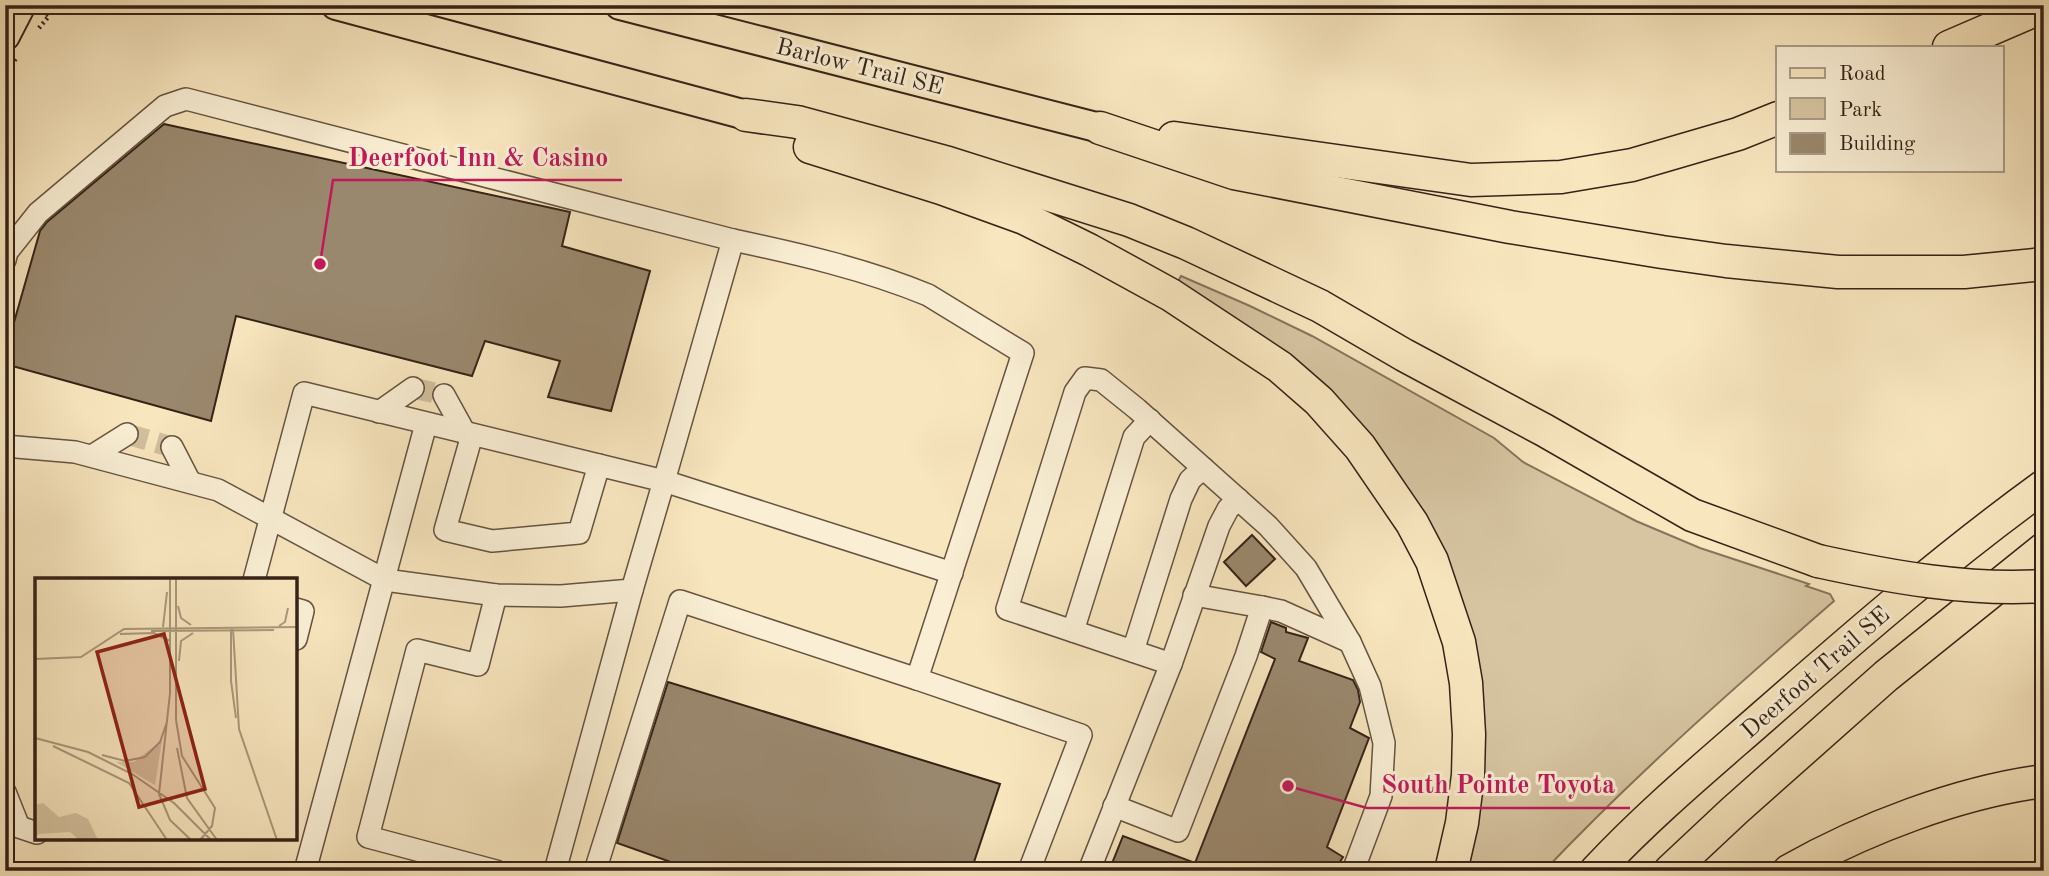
<svg xmlns="http://www.w3.org/2000/svg" width="2049" height="876" font-family="'Old Standard TT',serif">
	<style>
		.green { fill: #d7c5a2; stroke: #86745c; stroke-width: 2 }
		.building { fill: #9a886e; stroke: #352217; stroke-width: 2 }
		.lines { fill: none; stroke-linecap: round; stroke-linejoin: round }
		.minor-tunnel { stroke: #d1bf9d; stroke-width: 21; stroke-dasharray: 21 10; stroke-linecap: butt }
		.minor-casing { stroke: #665341; stroke-width: 24 }
		.major-casing { stroke: #352217; stroke-width: 32 }
		.highway-casing { stroke: #352217; stroke-width: 35 }
		.path { stroke: #352217; stroke-width: 4.5; stroke-dasharray: 2 3.5; stroke-linecap: butt }
		.minor { stroke: #faefd5; stroke-width: 21 }
		.major { stroke: #f8e6bf; stroke-width: 28 }
		.highway { stroke: #f8e6bf; stroke-width: 32 }
		.highway-bridge-casing { stroke: #352217; stroke-width: 35; stroke-linecap: butt }
		.highway-bridge { stroke: #f8e6bf; stroke-width: 32 }
		.labels { text-anchor: middle; stroke-width: 6; stroke-linejoin: round; paint-order: stroke }
		.street-label { font-size: 24px; fill: #352217; stroke: #faefd5 }
		.inset-road { fill: none; stroke: #aa987c; stroke-width: 2 }
		.view { fill: #8f2418; fill-opacity: 0.15; stroke: #8f2418; stroke-width: 3.5 }
		.inset-edge { fill: none; stroke: #352217; stroke-width: 3.5 }
		.leader { fill: none; stroke: #c2185b; stroke-width: 2.5 }
		.callout-dot { fill: #c2185b; stroke: #faefd5; stroke-width: 2.5 }
		.callout-label { font-size: 26px; text-anchor: middle; font-weight: bold; fill: #c2185b; stroke: #faefd5; stroke-width: 6; stroke-linejoin: round; paint-order: stroke }
	</style>
	<rect width="100%" height="100%" fill="#f8e6bf"/>
	<filter id="stains"><feTurbulence type="fractalNoise" baseFrequency=".00286" numOctaves="4"/><feColorMatrix values="0 0 0 0 .2 0 0 0 0 .09 0 0 0 0 .02 0 0 0 .5 -.17"/></filter>
	<radialGradient id="worn" r=".72"><stop offset=".6" stop-color="#630" stop-opacity="0"/><stop offset="1" stop-color="#630" stop-opacity=".3"/></radialGradient>
	<!-- green -->
	<path class="green" d="M1181,276L1250,306L1312,336L1494,438L1523,462L1636,521L1700,548L1809,584L1806,586L1830,594L1834,601C1734,688 1635,775 1544,871H1467C1478,832 1481,793 1483,753L1400,487L1176,285Z"/>
	<!-- building -->
	<g class="building">
		<path d="M164,124L570,212L562,246L650,271L611,411L548,397L560,361L485,341L472,376L236,316L211,421L5,364V354L40,231L47,222Z"/>
		<path d="M1252,535L1275,559L1246,586L1224,562Z"/>
		<path d="M1271,622L1286,628V632L1308,638L1299,661L1353,680L1358,690L1360,702L1350,728L1369,738L1327,847L1343,857L1334,871H1109L1123,836L1195,863L1275,659L1261,652Z"/>
		<path d="M668,682L1000,784L971,871H696L617,843Z"/>
	</g>
	<g class="lines">
		<!-- minor-tunnel -->
		<g class="minor-tunnel">
			<path d="M413,388L444,395"/>
			<path d="M127,434L172,447"/>
		</g>
		<!-- minor casing -->
		<g class="minor-casing">
			<g id="minor">
				<path d="M5,260L7,252L38,213L165,106L186,99L733,240L664,481L952,573"/>
				<path d="M444,395L465,433"/>
				<path d="M379,412L413,388"/>
				<path d="M472,435L445,530L492,541L579,533L599,465"/>
				<path d="M5,446L75,452L218,490L385,580L496,595L561,596L632,590L664,481L304,393C287,455 271,518 254,580"/>
				<path d="M172,447L190,482"/>
				<path d="M92,456L127,434"/>
				<path d="M496,595L478,665L417,650L368,837L496,871"/>
				<path d="M1262,607L1281,611L1350,642"/>
				<path d="M296,609L303,611L296,639"/>
				<path d="M1073,631L1134,437L1150,420"/>
				<path d="M1133,651L1181,499L1190,480L1203,468"/>
				<path d="M1171,664L1007,609L1075,392L1085,378L1101,380L1137,409L1268,526L1306,568L1350,642L1370,686L1384,743L1381,796L1353,871"/>
				<path d="M917,679L1081,735L1029,871"/>
				<path d="M5,792L19,827L37,833"/>
				<path d="M1114,806L1178,831L1246,656L1262,607L1194,595"/>
				<path d="M305,871L426,424"/>
				<path d="M555,871L632,590"/>
				<path d="M595,871L680,601L917,679L1023,353L928,295C865,269 799,254 733,240"/>
				<path d="M1089,871L1171,664L1219,526L1228,509L1238,499"/>
			</g>
		</g>
		<!-- major casing -->
		<g class="major-casing">
			<g id="major">
				<path d="M336,5L746,115"/>
				<path d="M620,5L1100,128"/>
				<path d="M5,36L21,5"/>
			</g>
		</g>
		<!-- highway casing -->
		<g class="highway-casing">
			<g id="highway">
				<path d="M1949,47L2044,6"/>
				<path d="M746,115L797,122L948,163L1129,220L1186,243L1320,306L1404,355L1544,430L1692,515L1818,561"/>
				<path d="M1100,128L1234,173L1510,227L1662,252L1726,261L1838,272H1964L2044,264"/>
				<path d="M1174,138L1471,180L1561,177L1632,165L1738,134L1778,118"/>
				<path d="M810,147L941,188L1024,218L1089,250L1171,295L1280,367L1319,401L1360,447L1412,523L1432,561L1459,642L1466,683L1469,734L1468,775L1462,823L1451,871"/>
				<path d="M1596,871C1648,815 1707,766 1764,716C1855,636 1946,557 2044,486"/>
				<path d="M1670,871L1734,811L1886,676L2044,549"/>
				<path d="M1789,871C1863,829 1959,792 2044,781"/>
			</g>
		</g>
		<!-- path -->
		<g class="path">
			<path d="M39,28L49,16L43,11"/>
			<path d="M5,74L17,57"/>
		</g>
		<!-- minor -->
		<use href="#minor" class="minor"/>
		<!-- major -->
		<use href="#major" class="major"/>
		<!-- highway -->
		<use href="#highway" class="highway"/>
		<!-- highway-bridge casing -->
		<g class="highway-bridge-casing">
			<path id="highway-bridge" d="M1818,561C1891,577 1969,591 2044,586"/>
		</g>
		<!-- highway-bridge -->
		<use href="#highway-bridge" class="highway-bridge"/>
	</g>
	<g class="labels">
		<!-- street labels -->
		<g class="street-label">
			<text transform="translate(860 66) rotate(14)" y="8">Barlow Trail SE</text>
			<text transform="translate(1815 672) rotate(-41)" y="8">Deerfoot Trail SE</text>
		</g>
	</g>
	<!-- overview -->
	<g transform="translate(35 578)">
		<rect width="262" height="262" fill="#f8e6bf"/>
		<path d="M127,162L120,207L81,184H99ZM8,225L24,239L41,235L53,241L63,262H44L35,254L4,256L0,260V227Z" fill="#d7c5a2"/>
		<path class="inset-road" d="M141,0V142M143,28L146,40L156,47M244,48L250,44L253,30M128,49L132,14M196,50V103L201,140M198,51L204,151L242,262M116,53L239,52M85,56L119,55L135,63M0,81L46,79L89,51L263,49M144,83L146,63L158,55M135,115V0M135,115L124,216L135,242L156,262M141,142L147,178L180,230L177,248L165,262M0,160L53,174L97,196L139,225L176,262M18,168L94,205L132,262M142,170L152,220L182,262M67,177L90,183L110,179L125,164L132,144"/>
		<path class="view" d="M129,56L170,211L104,229L62,74Z"/>
		<rect width="262" height="262" class="inset-edge"/>
	</g>
	<!-- callouts -->
	<path class="leader" d="M320 264L333 180H622M1288 786L1367 808H1630"/>
	<g class="callout-dot">
		<circle cx="320" cy="264" r="7"/>
		<circle cx="1288" cy="786" r="7"/>
	</g>
	<g class="callout-label">
		<text x="478" y="166">Deerfoot Inn &amp; Casino</text>
		<text x="1498" y="793">South Pointe Toyota</text>
	</g>
	<!-- margin -->
	<rect width="2049" height="876" fill="none" stroke="#f8e6bf" stroke-width="28"/>
	<rect x="7" y="7" width="2035" height="862" fill="none" stroke="#352217" stroke-width="3.5"/>
	<rect x="14" y="14" width="2021" height="848" fill="none" stroke="#352217" stroke-width="2"/>
	<!-- legend -->
	<rect x="1776" y="46" width="228" height="126" fill="#faefd5" stroke="#ab9d89" stroke-width="2"/>
	<rect x="1790" y="68" width="35" height="10" fill="#f8e6bf" stroke="#ab9d89" stroke-width="2"/>
	<text x="1839" y="80" font-size="21" fill="#352217">Road</text>
	<rect x="1790" y="98" width="35" height="21" fill="#d7c5a2" stroke="#ab9d89" stroke-width="2"/>
	<text x="1839" y="116" font-size="21" fill="#352217">Park</text>
	<rect x="1790" y="133" width="35" height="21" fill="#9a886e" stroke="#ab9d89" stroke-width="2"/>
	<text x="1839" y="150" font-size="21" fill="#352217">Building</text>
	<rect width="100%" height="100%" filter="url(#stains)"/>
	<rect width="100%" height="100%" fill="url(#worn)"/>
</svg>
